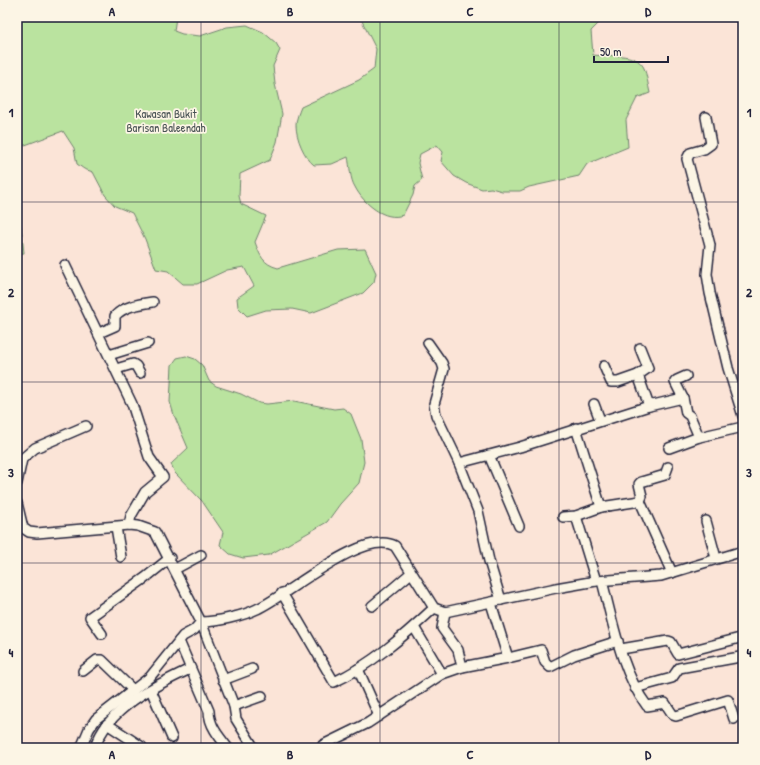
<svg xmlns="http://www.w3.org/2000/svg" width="760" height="765" font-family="'Patrick Hand',sans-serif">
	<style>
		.green { fill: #bae39f; stroke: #6e826d }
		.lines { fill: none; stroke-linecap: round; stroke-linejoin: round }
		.street-casing { stroke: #22223b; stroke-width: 12 }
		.street { stroke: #fcf5e5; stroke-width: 9 }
		.grid { fill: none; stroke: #22223b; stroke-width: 1; stroke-opacity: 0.55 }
		.labels { text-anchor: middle; stroke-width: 3.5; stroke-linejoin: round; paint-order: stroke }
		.park-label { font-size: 12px; fill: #485254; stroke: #fcf5e5 }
		.neatline { fill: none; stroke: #22223b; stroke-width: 1.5 }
		.grid-label { font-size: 13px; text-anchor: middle; font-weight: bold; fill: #22223b }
	</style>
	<rect width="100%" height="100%" fill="#fbe4d7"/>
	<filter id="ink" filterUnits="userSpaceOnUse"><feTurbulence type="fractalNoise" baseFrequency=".025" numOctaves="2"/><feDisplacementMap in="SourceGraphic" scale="8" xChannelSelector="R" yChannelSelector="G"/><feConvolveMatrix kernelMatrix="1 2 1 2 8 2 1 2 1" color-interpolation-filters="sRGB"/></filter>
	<g filter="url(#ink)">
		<!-- green -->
		<g class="green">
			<path d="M17,17H176L174,31L182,34L200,36L227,27L247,25L263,32L276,43L280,50L273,66L275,84L282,114L277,142L270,160L240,174L239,196L241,204L266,216L255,242C260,256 263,264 278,268L338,250L365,249L376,273L374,282L363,293L311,313L292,309L266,310L247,316L238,307L237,298L254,286L244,267L227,270L197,284H183L168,271L156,269L145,239L132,213L115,206L105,195L93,172L84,169L77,164L74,148L63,131L17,148Z"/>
			<path d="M360,17H605L591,31L593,55C608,57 636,51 644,68C647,75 648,85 650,93L637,98L626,120L628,147L587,164L579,176L529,187L520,191H502L491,188L482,189L466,183L454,176L441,161L443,152L437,145L420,154L418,163L422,180L415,186L413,195L403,215C385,222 363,203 355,187C350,179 350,166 348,157L332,164L314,165C304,157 296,138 296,125C296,119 299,112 301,107L359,80L374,69L376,49Z"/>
			<path d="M17,219L21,226L24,253L17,254Z"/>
			<path d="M186,356L195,359L202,365L209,381L216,386L241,394L259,403L267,404L294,401L334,409L343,408L351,414L361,439L364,462L359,483L340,504L327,522L269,555L243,558L230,554L220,545L223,532L202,501L175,473L171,464L188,448L174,415L170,402L172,365L177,358Z"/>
		</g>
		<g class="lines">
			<!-- street casing -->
			<g class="street-casing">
				<g id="street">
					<path d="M706,117L711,144L704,149L690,153L687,159L710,245L707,274L710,293L728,368L743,416"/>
					<path d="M65,265L132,404L149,457L163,477L145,492L131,516L129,525"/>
					<path d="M99,333L115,326V316C124,306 140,304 153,302"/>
					<path d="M428,343L442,363L444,369L434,404L436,415L459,463L478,511L489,561L501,600"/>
					<path d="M109,355L148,343"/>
					<path d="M116,369L133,364L136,366L140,373"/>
					<path d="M638,375L648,368L640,348"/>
					<path d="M686,376L677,380L675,382L683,398L686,413L690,416L699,437"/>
					<path d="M594,404L600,420"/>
					<path d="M649,406L683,398"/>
					<path d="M669,448L699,437L743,427"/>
					<path d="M489,455L519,526"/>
					<path d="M459,463L520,447L649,406L638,375L618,382H611L604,366"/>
					<path d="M17,483L22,459L35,448L86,426"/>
					<path d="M640,501L642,496L639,484L641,482L665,475L668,467"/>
					<path d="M17,503L23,528L29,532L37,533L129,525L138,526L155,532L201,622L234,706L236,719L254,748"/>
					<path d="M601,507L640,501L672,573"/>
					<path d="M576,516L596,581"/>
					<path d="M563,517L576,516L601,507L576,428"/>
					<path d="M706,521L716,558"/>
					<path d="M116,527L121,557"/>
					<path d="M175,569L201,555"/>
					<path d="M602,581C613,622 621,671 647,706L665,703L673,715L676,716L728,700L734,719"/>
					<path d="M282,593L334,682C371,665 404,636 434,608"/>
					<path d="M372,606L411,573"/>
					<path d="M445,612L442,628L458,650L462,667L508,658L491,603"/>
					<path d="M102,634L90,617L145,578L170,558"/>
					<path d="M179,641L209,711C209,725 219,737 228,748"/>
					<path d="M621,649L668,641L671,642L678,654L740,638"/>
					<path d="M508,658L541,650L545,662L550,667L574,655L618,641"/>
					<path d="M358,669L379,716"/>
					<path d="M83,671L97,660H102L133,690"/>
					<path d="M442,674L462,667"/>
					<path d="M223,680L252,669"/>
					<path d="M635,688L672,678L679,668L740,657"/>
					<path d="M151,690L172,738"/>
					<path d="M234,706L262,696"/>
					<path d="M107,724L142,747"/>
					<path d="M81,748L89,729L96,719L150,677L183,636L194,630L201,622C216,622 243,616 257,609C287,596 363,528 395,546L434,608L445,612L556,588L596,581L661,576L743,551"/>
					<path d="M95,748C106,709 156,685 190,669"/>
					<path d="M323,748V745L368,723L442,674L414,627"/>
				</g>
			</g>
			<!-- street -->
			<use href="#street" class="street"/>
		</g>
	</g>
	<!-- grid -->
	<path class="grid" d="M201,17V748M380,17V748M559,17V748M17,202H743M17,382H743M17,563H743"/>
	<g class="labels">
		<!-- park labels -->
		<g class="park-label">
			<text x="166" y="118">Kawasan Bukit<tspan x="166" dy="14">Barisan Baleendah</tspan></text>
		</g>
	</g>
	<!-- margin -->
	<rect width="760" height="765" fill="none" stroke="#fcf5e5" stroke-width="44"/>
	<!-- scale -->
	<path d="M594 56v6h74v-6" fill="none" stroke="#22223b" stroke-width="2"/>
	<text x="600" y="56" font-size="12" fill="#22223b" stroke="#fcf5e5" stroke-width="3" paint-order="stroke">50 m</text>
	<rect x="22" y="22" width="716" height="721" class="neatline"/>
	<g class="grid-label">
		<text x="112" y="16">A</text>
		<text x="290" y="16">B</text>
		<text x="470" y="16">C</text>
		<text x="648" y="16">D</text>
		<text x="11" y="117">1</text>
		<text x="749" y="117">1</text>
		<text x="11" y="297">2</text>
		<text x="749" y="297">2</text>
		<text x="11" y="477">3</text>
		<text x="749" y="477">3</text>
		<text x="11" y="657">4</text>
		<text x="749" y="657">4</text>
		<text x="112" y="759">A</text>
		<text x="290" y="759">B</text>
		<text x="470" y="759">C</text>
		<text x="648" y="759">D</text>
	</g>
</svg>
